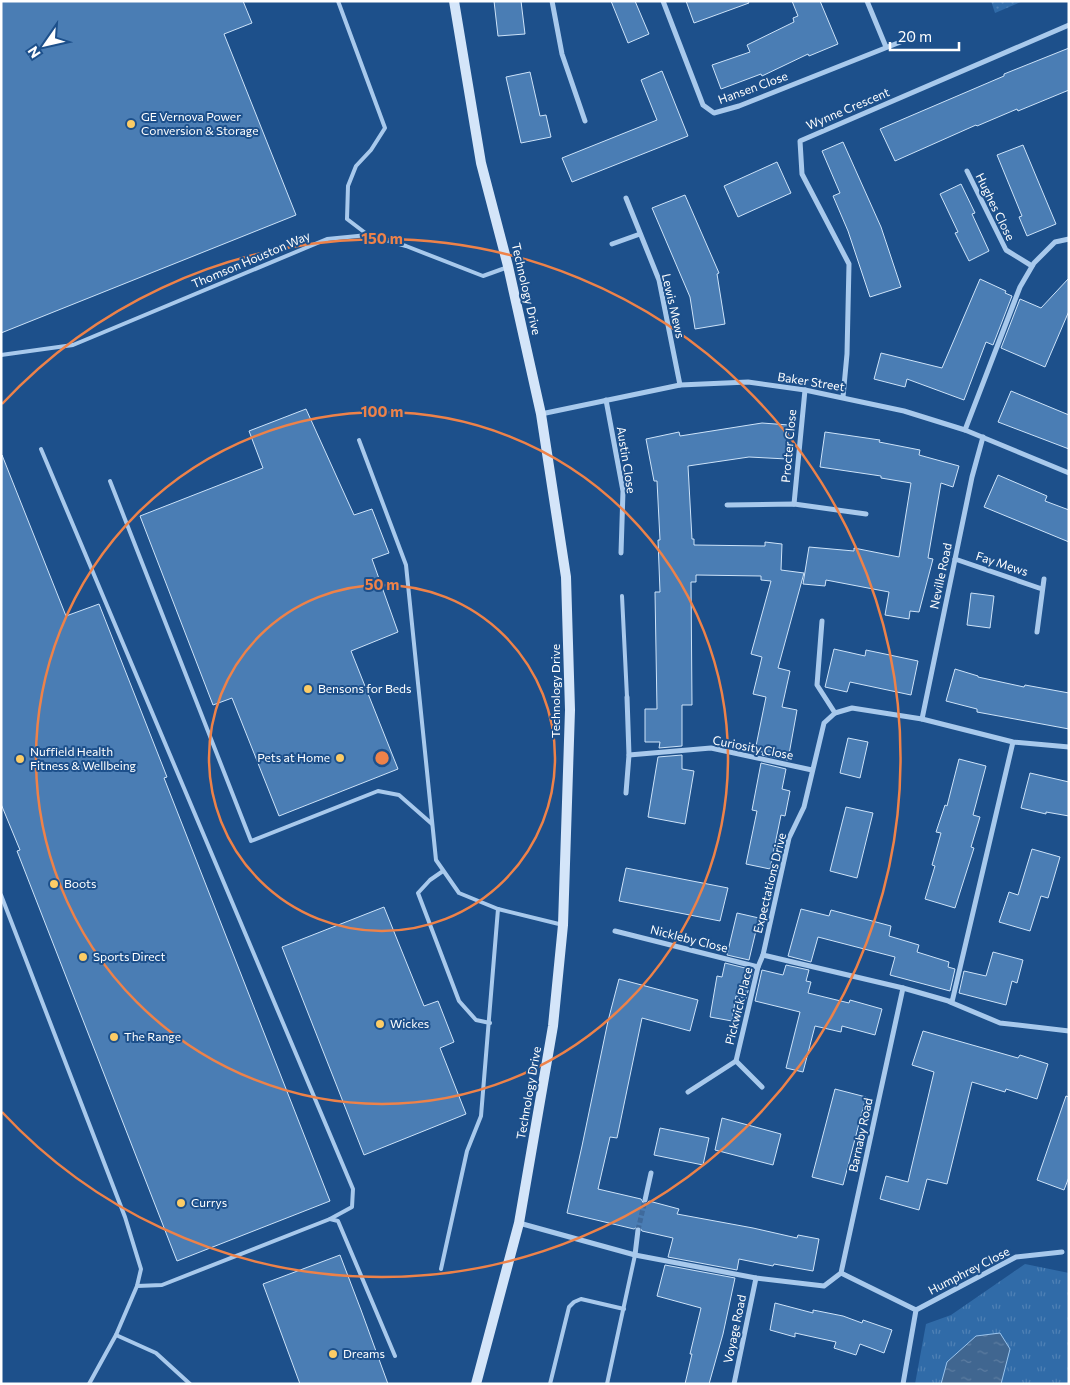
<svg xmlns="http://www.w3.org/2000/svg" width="1070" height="1385" font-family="Commissioner,sans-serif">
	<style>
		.grass { fill: url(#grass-tufts) }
		.park { fill: url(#park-dots) }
		.water { fill: url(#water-ripples); stroke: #9bc5ee }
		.building { fill: #4a7db4; stroke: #cde3f9 }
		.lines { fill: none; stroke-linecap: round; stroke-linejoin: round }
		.street-tunnel { stroke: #3f6a9c; stroke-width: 5; stroke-dasharray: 5 2.5; stroke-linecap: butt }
		.lane { stroke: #a8c9ec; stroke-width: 4 }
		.street { stroke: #a8c9ec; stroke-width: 5 }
		.secondary { stroke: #d4e5f9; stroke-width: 10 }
		.ring { fill: none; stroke: #ee8249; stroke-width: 2.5 }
		.poi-dot { fill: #fccc66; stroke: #1d508b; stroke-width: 2 }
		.labels { text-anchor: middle; stroke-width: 4; stroke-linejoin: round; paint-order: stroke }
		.street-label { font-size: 12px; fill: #fff; stroke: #1d508b }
		.poi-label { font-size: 12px; fill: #fff; stroke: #1d508b; text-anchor: start }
		.centre { fill: #ee8249; stroke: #1d508b; stroke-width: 2.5 }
		.ring-label { font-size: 15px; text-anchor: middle; font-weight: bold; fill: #ee8249; stroke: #1d508b; stroke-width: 4; stroke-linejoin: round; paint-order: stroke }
	</style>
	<defs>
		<pattern id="grass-tufts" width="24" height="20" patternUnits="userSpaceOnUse" patternTransform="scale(1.25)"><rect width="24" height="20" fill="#306ba8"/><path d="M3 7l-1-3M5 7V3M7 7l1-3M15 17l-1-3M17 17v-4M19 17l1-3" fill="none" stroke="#4f81b5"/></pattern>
		<pattern id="park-dots" width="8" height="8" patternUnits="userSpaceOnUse" patternTransform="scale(1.25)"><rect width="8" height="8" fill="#306ba8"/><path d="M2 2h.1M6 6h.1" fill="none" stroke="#4f81b5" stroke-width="1.8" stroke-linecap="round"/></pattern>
		<pattern id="water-ripples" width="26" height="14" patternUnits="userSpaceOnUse" patternTransform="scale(1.25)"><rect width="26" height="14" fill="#406690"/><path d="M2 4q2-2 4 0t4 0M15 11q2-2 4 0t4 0" fill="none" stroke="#5d7da1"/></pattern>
	</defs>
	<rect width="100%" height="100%" fill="#1d508b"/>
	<!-- grass -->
	<path class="grass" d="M1025,1264L1069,1273V1384H915L926,1324L951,1315Z"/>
	<!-- park -->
	<path class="park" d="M991,1H1023L995,13Z"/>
	<!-- water -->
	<path class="water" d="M1000,1333L1010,1349L1001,1384H941L947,1362L976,1336Z"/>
	<!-- building -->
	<g class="building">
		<path d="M1,1H243L252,23L224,34L296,215L1,333Z"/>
		<path d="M494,1H521L525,34L498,36Z"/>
		<path d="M611,1H635L649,34L628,43Z"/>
		<path d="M686,1H748L749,3L694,23Z"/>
		<path d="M792,1H820L838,44L809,56L808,54L762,76L761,74L721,89L712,65L750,52L747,45L794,22L793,18L798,16Z"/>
		<path d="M1069,48V90L1018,111L1017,109L977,126L976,125L895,161L880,129L1004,76V74Z"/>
		<path d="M662,71L688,136L572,182L562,158L657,120L641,80Z"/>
		<path d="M530,72L540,116L546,115L551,137L521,143L506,77Z"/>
		<path d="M843,142L881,227L901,287L870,297L848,231L833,196L840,193L822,151Z"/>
		<path d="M1023,145L1056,224L1027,236L1019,217L1022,216L997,155Z"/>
		<path d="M777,162L791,193L738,217L724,186Z"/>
		<path d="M961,184L975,213L972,214L989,251L969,261L955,233L958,232L940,194Z"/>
		<path d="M685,195L719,273L717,274L725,324L695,329L690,297L652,208Z"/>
		<path d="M1069,278V311L1045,367L1001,348L1020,299L1041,308Z"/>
		<path d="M980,279L1006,291L1005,293L1012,296L993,345L986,342L964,400L907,379L905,387L874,379L881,353L942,368Z"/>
		<path d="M1011,391L1069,415V449L998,422Z"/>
		<path d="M306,409L354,515L372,509L389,553L372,559L398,632L351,651L398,769L279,816L232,698L213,705L140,516L263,468L249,431Z"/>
		<path d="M762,423L789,425L787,459L749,457L688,466L692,539H694V545L765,546V542L782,544L781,570L804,573L778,668L790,671L782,707L797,710L788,760L762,755L763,752L755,751L766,697L753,694L762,657L751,654L771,581L761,580V576L696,575V582H691L692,705H682V746L659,748L660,742H645V709H657L655,592H660L658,540H660L657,481H654L646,439L679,432L680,436Z"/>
		<path d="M825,432L880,440L879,442L920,450L919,455L959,466L953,487L941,483L928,558L933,559L919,612L910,611L909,619L885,615L889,592L826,580L825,586L803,584L809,547L854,551V548L899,557L911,483L881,478V476L820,467Z"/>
		<path d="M2,455L66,616L99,604L167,777L164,778L330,1201L177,1261L17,851L20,850L1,804Z"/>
		<path d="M998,475L1047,496L1045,501L1069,510V542L984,507Z"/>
		<path d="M971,593L994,596L990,628L967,625Z"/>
		<path d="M834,649L865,656L866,650L918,661L911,695L850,682L847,692L825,687Z"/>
		<path d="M955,669L978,676V677L1024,687L1025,685L1069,693V729L977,712V709L946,701Z"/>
		<path d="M848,738L868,742L860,778L840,773Z"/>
		<path d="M682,755V769L694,771L685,824L648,817L658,757Z"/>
		<path d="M959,759L986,766L973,815L980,817L971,847L974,848L955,908L925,899L935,866L932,865L941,833L936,832L945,805L947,806Z"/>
		<path d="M761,763L786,769L782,789L790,791L785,816L781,815L770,869L746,864L757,811L752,810Z"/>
		<path d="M1030,773L1069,782V816L1046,812V814L1021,808Z"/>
		<path d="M846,807L873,813L857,878L830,871Z"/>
		<path d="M1032,849L1060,857L1048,898L1041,896L1030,931L999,922L1009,892L1018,895Z"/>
		<path d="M626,868L728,888L720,921L619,901Z"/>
		<path d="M384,907L424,1006L438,1001L454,1042L440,1048L466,1114L364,1155L282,947Z"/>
		<path d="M801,909L829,916L831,910L891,926L889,936L919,945L917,952L949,962L948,967L955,969L950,991L890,975L895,957L818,937L811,962L788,956Z"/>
		<path d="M737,913L759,918L749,960L727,955Z"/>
		<path d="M993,952L1023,960L1017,983L1012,981L1006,1005L959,993L964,971L986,976Z"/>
		<path d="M725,963L753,970L746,999L736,996L732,1021L710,1017L717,976L722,977Z"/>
		<path d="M786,965L809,970L806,981L811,982L808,993L849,1003L850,1000L882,1009L875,1035L842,1026L841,1032L815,1026L803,1072L786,1068L800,1012L755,1001L762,970L783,975Z"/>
		<path d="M619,979L698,1000L690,1031L642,1018L617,1138L610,1137L598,1189L641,1199L644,1204H647L649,1201L679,1209L677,1214L753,1228L797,1238L798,1235L819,1239L813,1271L774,1264L773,1266L739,1259L737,1270L668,1257L673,1238L642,1231L639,1226L634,1229L567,1213L582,1146L608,1021Z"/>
		<path d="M923,1031L1018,1058L1020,1055L1048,1064L1037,1099L1006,1089L1005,1092L972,1082L947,1184L927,1179L919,1210L880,1199L886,1176L908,1182L934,1072L912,1065Z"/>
		<path d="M835,1089L866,1097L843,1185L812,1177Z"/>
		<path d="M1066,1096L1069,1097V1177L1064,1190L1037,1180Z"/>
		<path d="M722,1118L781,1134L773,1165L715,1150Z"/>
		<path d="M660,1128L709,1138L703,1165L654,1155Z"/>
		<path d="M340,1255L361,1310L388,1384H300L263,1284Z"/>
		<path d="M665,1265L735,1278L723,1334L709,1384H685L692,1354H690L701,1308L657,1296Z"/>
		<path d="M775,1303L813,1313V1310L843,1316L862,1323L863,1320L892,1330L884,1353L860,1344L856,1355L834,1348L836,1342L795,1333V1337L770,1330Z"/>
	</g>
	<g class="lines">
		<!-- street-tunnel -->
		<path class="street-tunnel" d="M638,1230L645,1200"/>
		<!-- lane -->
		<g class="lane">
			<path d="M338,1L385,128L371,150L356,166L348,186L347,219L368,235"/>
			<path d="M1,355L73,345L327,239L368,235L406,246L483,276L508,267"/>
			<path d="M359,440L406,565L436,860L459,893L498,909L563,925"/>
			<path d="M41,449L353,1189L352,1207L330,1219L162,1285L137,1286"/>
			<path d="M110,481L251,841L378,791L399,795L432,824"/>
			<path d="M622,596L627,697"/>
			<path d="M443,871L430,880L418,893L459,1001L476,1020L490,1023"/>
			<path d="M1,895L125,1217L141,1269L137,1286L116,1335L89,1384"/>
			<path d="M330,1219L338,1221L395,1356"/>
			<path d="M441,1269L467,1151L481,1116L498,909"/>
			<path d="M116,1335L156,1353L190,1384"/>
			<path d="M550,1384L569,1307L574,1302L581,1299L624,1309"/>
			<path d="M607,1384L635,1255"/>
		</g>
		<!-- street -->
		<g class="street">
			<path d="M552,1L562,54L585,121"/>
			<path d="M663,1L703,105L714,113L739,106L913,37"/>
			<path d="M867,1L886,47"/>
			<path d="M967,171L1006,250L1032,266"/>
			<path d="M626,198L659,280L680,385"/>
			<path d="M612,244L640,234"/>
			<path d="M843,397L847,354L849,264L802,174L800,141L1069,25"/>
			<path d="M606,400L623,491L621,553"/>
			<path d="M541,414L680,385L748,382L805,390L904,411L965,430L1069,473"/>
			<path d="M965,430L1020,287L1034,263L1055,242L1069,239"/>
			<path d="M794,504L805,390"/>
			<path d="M727,505L794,504L866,514"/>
			<path d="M955,559L1042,589"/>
			<path d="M822,621L817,685L835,713"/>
			<path d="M1037,632L1044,579"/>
			<path d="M922,719L972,477L983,437"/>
			<path d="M1013,742L952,1002L903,988L763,955L789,838L804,807L824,723L835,713L852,708L922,719L1013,742L1069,747"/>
			<path d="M629,755L711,748L812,770"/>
			<path d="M626,793L629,755L627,697"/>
			<path d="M615,931L758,967"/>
			<path d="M950,1002L1000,1023L1069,1031"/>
			<path d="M736,1061L758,967L763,955"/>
			<path d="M688,1092L736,1061L762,1087"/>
			<path d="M645,1200L651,1173"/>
			<path d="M519,1223L635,1255L756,1278L824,1286L841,1273L903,988"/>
			<path d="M635,1255L638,1230"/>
			<path d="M841,1273L916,1310"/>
			<path d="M734,1384L756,1278"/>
			<path d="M903,1384L916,1310L1016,1257L1062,1252"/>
		</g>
		<!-- secondary -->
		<path class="secondary" d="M454,1L481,163L508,266L541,414L566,577L570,710L563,925L553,1026L519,1223L476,1384"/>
	</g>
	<!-- distance rings -->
	<g class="ring">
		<circle cx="382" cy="758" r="173"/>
		<circle cx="382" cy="758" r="346"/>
		<path d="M2 404A519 519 0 1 1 2 1112"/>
	</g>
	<!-- markers -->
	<g class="poi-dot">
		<circle cx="131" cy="124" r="5"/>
		<circle cx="308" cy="689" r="5"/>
		<circle cx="340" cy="758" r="5"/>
		<circle cx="20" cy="759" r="5"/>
		<circle cx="54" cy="884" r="5"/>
		<circle cx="83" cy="957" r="5"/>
		<circle cx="380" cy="1024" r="5"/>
		<circle cx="114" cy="1037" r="5"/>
		<circle cx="181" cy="1203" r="5"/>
		<circle cx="333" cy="1354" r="5"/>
	</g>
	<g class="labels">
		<!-- street labels -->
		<g class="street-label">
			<text transform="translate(753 88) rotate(-20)" y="4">Hansen Close</text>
			<text transform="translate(848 109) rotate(-23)" y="4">Wynne Crescent</text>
			<text transform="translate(995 207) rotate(64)" y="4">Hughes Close</text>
			<text transform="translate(251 260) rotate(-23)" y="4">Thomson Houston Way</text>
			<text transform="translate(526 289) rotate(77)" y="4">Technology Drive</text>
			<text transform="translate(673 306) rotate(77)" y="4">Lewis Mews</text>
			<text transform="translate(811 382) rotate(9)" y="4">Baker Street</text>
			<text transform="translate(789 446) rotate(-85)" y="4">Procter Close</text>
			<text transform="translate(626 460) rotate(81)" y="4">Austin Close</text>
			<text transform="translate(1002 564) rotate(18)" y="4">Fay Mews</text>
			<text transform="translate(941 576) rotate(-78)" y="4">Neville Road</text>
			<text transform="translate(556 691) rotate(-90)" y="4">Technology Drive</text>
			<text transform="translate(753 748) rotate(11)" y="4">Curiosity Close</text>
			<text transform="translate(770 883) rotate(-76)" y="4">Expectations Drive</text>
			<text transform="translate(689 939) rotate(14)" y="4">Nickleby Close</text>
			<text transform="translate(739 1006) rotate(-76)" y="4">Pickwick Place</text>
			<text transform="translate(529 1093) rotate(-80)" y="4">Technology Drive</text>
			<text transform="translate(861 1135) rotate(-78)" y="4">Barnaby Road</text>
			<text transform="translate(969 1271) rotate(-27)" y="4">Humphrey Close</text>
			<text transform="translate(735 1329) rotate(-78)" y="4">Voyage Road</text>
		</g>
		<!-- poi labels -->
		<g class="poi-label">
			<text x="141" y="121">GE Vernova Power<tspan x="141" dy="14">Conversion &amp; Storage</tspan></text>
			<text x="318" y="693">Bensons for Beds</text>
			<text x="30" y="756">Nuffield Health<tspan x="30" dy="14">Fitness &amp; Wellbeing</tspan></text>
			<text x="330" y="762" text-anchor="end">Pets at Home</text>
			<text x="64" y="888">Boots</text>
			<text x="93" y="961">Sports Direct</text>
			<text x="390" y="1028">Wickes</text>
			<text x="124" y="1041">The Range</text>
			<text x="191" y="1207">Currys</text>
			<text x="343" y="1358">Dreams</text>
		</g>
	</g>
	<circle cx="382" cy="758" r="8" class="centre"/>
	<g class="ring-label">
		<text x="382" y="244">150 m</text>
		<text x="382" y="417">100 m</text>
		<text x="382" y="590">50 m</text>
	</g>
	<!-- border -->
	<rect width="1070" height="1385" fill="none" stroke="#ffffff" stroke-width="5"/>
	<!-- north arrow -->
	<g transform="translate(45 45) rotate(236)" stroke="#1d508b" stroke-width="4" paint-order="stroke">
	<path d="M0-4L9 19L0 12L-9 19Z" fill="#ffffff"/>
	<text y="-8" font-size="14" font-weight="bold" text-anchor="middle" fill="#ffffff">N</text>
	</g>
	<!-- scale -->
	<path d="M890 42v8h69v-8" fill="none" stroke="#ffffff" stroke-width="2.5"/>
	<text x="898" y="42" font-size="15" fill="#ffffff" stroke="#1d508b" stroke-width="4" paint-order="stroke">20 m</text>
</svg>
